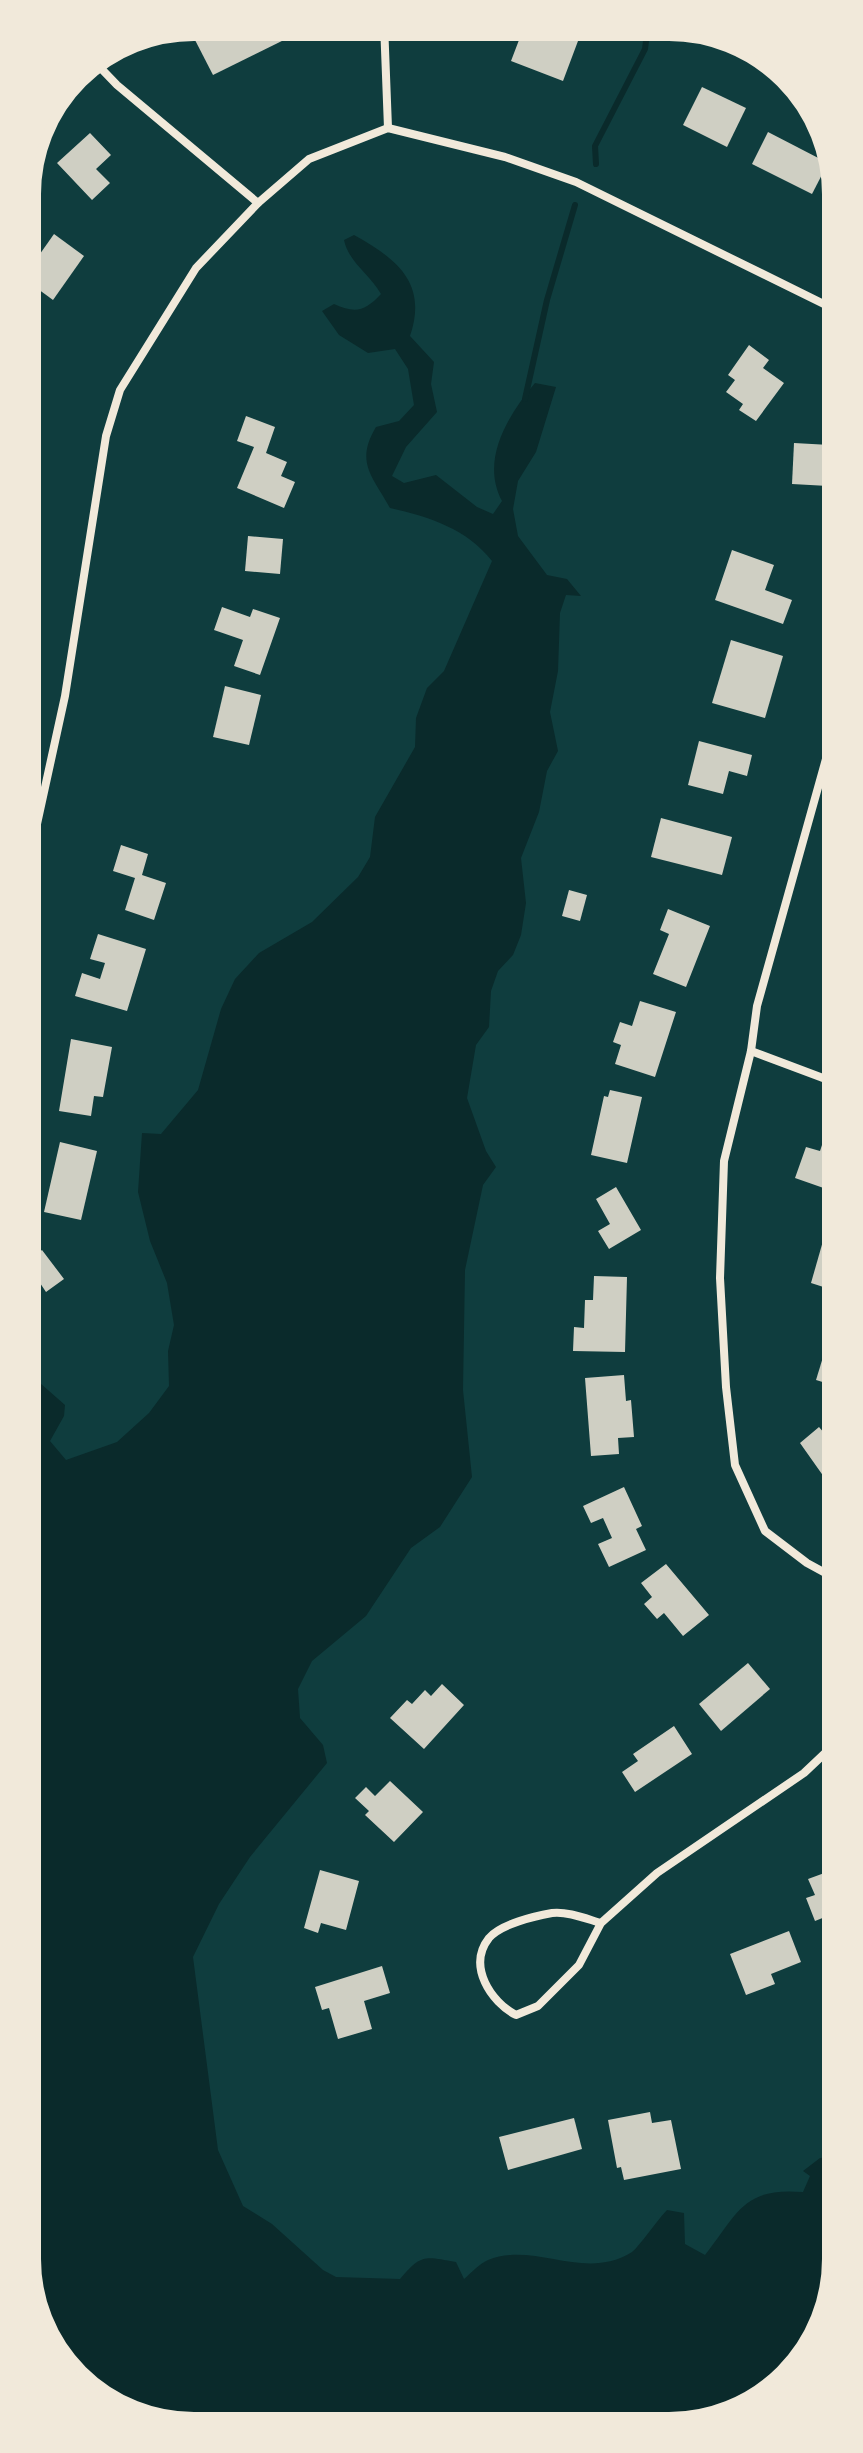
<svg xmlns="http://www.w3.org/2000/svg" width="863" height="2453" font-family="Roboto,sans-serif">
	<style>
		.water { fill: #0a2a2b }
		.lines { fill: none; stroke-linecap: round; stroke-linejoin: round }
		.stream { stroke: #0a2a2b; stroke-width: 6 }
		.building { fill: #cfcfc3 }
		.minor { stroke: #f1e9da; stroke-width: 8 }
		.rim { fill: none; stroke: #f1e9da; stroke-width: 10 }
	</style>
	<rect width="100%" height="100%" fill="#0f3d3e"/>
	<!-- water -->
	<path class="water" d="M354,235C397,259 428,283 410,336L434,362L431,384L437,412L406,447L392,476L404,483L436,475L477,507L493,514L502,501C480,460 508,415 535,383L556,387L536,452L518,481L513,509L518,536L547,575L567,579L581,596L566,595L560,613L558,671L550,712L558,751L547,771L539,812L521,858L526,903L521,935L513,955L498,971L491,991L489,1027L476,1045L467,1098L486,1151L496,1167L483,1185L465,1270L463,1390L472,1477L440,1527L411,1548L366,1616L312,1661L298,1689L300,1718L323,1745L327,1763L250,1857L219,1904L193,1957L218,2150L243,2206L272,2224L323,2270L336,2277L400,2279C421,2254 424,2256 456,2262L464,2279C471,2273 479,2264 488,2260C535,2241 584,2282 632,2252C639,2247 658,2219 667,2210L684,2213L685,2244L705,2255C738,2213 743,2187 803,2192L810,2176L803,2171L820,2158L840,2156L841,2270L803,2362L797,2373L703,2428H160L72,2380L25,2293L24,1369L65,1405L64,1416L50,1441L66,1460L117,1442L149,1413L169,1386L168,1351L174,1325L167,1283L150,1241L138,1192L142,1133L161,1134L198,1090L221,1009L235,979L259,953L312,922L358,877L370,857L375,817L415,747L416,718L427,688L444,671L492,561C467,529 430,517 390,508C372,476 355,462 376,427L399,421L414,405L408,369L395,349L368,353L339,335L322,311L334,304C356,314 365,311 381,294C369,273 349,263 344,240Z"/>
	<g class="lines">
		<!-- stream -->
		<g class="stream">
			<path d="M596,164L595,146L645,49L648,25"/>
			<path d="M525,399L547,300L575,205"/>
		</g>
	</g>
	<!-- building -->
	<g class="building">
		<path d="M231,22L285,23L292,36L213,75L195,40Z"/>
		<path d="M476,24L584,25L563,81L511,61L519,40Z"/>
		<path d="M702,87L746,108L727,147L683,125Z"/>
		<path d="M768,132L828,163L812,194L752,164Z"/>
		<path d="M90,133L111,155L96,169L110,183L92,200L57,163Z"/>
		<path d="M54,234L84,256L53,300L23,278Z"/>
		<path d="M749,345L769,360L763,368L784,383L756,421L739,410L743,404L726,392L735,380L728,375Z"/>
		<path d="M246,416L275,427L266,453L287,462L281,476L295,482L284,508L237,488L254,447L237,441Z"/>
		<path d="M794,443L830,445L828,486L792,484Z"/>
		<path d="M248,536L283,539L280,574L245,571Z"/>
		<path d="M732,550L774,565L765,590L792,600L783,624L715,600Z"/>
		<path d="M222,607L250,617L253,609L280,618L260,675L234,666L243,640L214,630Z"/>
		<path d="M731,640L783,656L765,718L712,703Z"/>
		<path d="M225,686L261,695L249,745L213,737Z"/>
		<path d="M699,741L752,755L747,776L729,771L723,794L688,785Z"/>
		<path d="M661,818L732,837L722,875L651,857Z"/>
		<path d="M121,845L148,854L142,875L166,883L154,920L125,910L135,878L113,871Z"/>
		<path d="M569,890L587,895L580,921L562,916Z"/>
		<path d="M668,909L710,926L686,987L653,974L669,934L660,930Z"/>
		<path d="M98,934L146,949L127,1011L75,996L82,973L100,979L105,963L90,959Z"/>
		<path d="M640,1001L676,1012L655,1077L615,1064L621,1045L613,1042L620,1022L632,1026Z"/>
		<path d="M71,1039L112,1047L103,1097L94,1096L91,1116L59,1111Z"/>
		<path d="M610,1090L642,1097L627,1163L591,1155L604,1096L608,1097Z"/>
		<path d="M60,1142L97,1151L81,1220L44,1212Z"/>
		<path d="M822,1145L839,1151V1188L835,1192L795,1178L806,1147L820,1151Z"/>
		<path d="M616,1187L641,1230L609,1249L598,1231L610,1224L596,1199Z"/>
		<path d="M825,1234L839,1239V1292L811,1283Z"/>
		<path d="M42,1250L64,1279L46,1292L40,1283L25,1294L35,1308L24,1316V1263Z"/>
		<path d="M594,1276L627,1277L625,1352L573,1351L574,1327L584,1328L585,1300H593Z"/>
		<path d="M831,1331L839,1334V1387L816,1380Z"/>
		<path d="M624,1375L626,1401L631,1400L634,1437L618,1438L619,1454L591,1456L585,1378Z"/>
		<path d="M819,1427L831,1441L839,1434L840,1491L836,1494L800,1443Z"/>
		<path d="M624,1487L642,1526L636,1529L646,1550L609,1567L598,1544L612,1538L603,1518L591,1523L583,1506Z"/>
		<path d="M666,1564L709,1615L683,1636L664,1613L657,1619L644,1604L652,1597L641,1583Z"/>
		<path d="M748,1663L770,1689L721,1731L699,1704Z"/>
		<path d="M442,1684L464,1705L424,1749L390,1718L407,1700L412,1704L425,1690L431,1696Z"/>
		<path d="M674,1726L692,1754L635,1792L622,1772L638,1761L633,1754Z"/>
		<path d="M390,1781L423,1812L394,1842L365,1815L369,1811L355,1798L366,1787L375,1796Z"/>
		<path d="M838,1868L840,1911L815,1921L806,1898L815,1895L808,1879Z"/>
		<path d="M320,1870L359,1881L346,1930L321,1923L318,1933L304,1928Z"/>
		<path d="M789,1931L801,1962L771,1974L775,1984L746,1995L730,1954Z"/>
		<path d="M382,1966L390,1993L364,2001L372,2029L338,2039L329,2008L322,2010L315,1987Z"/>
		<path d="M650,2112L652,2123L671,2120L681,2169L624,2180L621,2167L617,2168L608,2120Z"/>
		<path d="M574,2118L582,2149L508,2170L499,2137Z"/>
	</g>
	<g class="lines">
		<!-- minor -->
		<g class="minor">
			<path d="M384,23L388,128"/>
			<path d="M91,58L117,85L258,203"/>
			<path d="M838,716L757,1006L751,1051L724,1161L720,1278L726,1387L735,1465L765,1531L807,1563L840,1581"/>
			<path d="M23,888L65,696L106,436L120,390L196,268L258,203L309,159L388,128L505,157L576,182L838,311"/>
			<path d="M751,1051L839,1084"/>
			<path d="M601,1923C587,1919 567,1911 552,1913C535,1916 501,1924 489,1938C467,1966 491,2002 516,2015L538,2006L579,1965L601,1923L657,1873L804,1773L840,1739"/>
		</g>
	</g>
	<!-- crop -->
	<path d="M0 0H863V2453H0ZM194 36H669A158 158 0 0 1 827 194V2259A158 158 0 0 1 669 2417H194A158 158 0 0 1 36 2259V194A158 158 0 0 1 194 36Z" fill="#f1e9da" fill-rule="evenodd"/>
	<path class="rim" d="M194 36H669A158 158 0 0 1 827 194V2259A158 158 0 0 1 669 2417H194A158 158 0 0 1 36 2259V194A158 158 0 0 1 194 36Z"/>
</svg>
